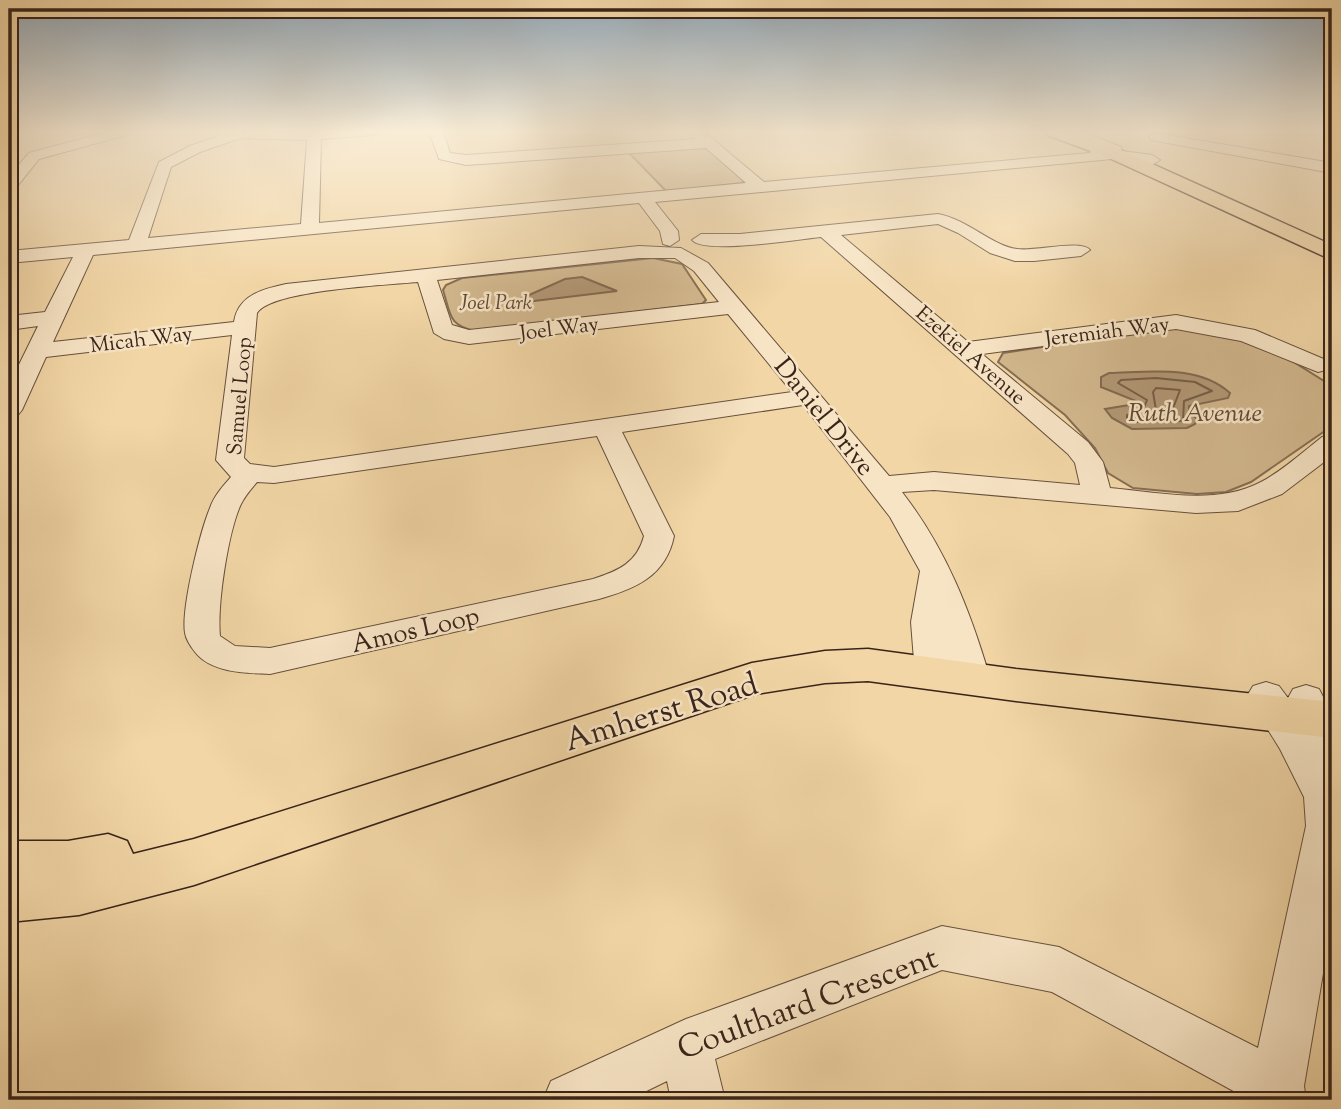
<svg xmlns="http://www.w3.org/2000/svg" width="1341" height="1109" font-family="'Sorts Mill Goudy',serif">
	<style>
		.green { fill: #d3b88e; stroke: #866e54; stroke-width: 2 }
		.water { fill: #b39976; stroke: #826a51; stroke-width: 2 }
		.lines { fill: none; stroke-linecap: round; stroke-linejoin: round }
		.shore { stroke: #765e48; stroke-width: 2 }
		.minor-casing { stroke: #67503d; stroke-width: 2 }
		.major-casing { stroke: #39241a; stroke-width: 3 }
		.minor { fill: #f7e4c5; fill-rule: evenodd }
		.major { fill: #f2d6a6; fill-rule: evenodd }
		.labels { text-anchor: middle; stroke-width: 5; stroke-linejoin: round; paint-order: stroke }
		.far-park-label { font-size: 21px; font-style: italic; fill: #604937; stroke: #f7e4c5 }
		.far-street-label { font-size: 21px; fill: #39241a; stroke: #f7e4c5 }
		.park-label { font-size: 26px; font-style: italic; fill: #604937; stroke: #f7e4c5 }
		.street-label { font-size: 26px; fill: #39241a; stroke: #f7e4c5 }
		.near-street-label { font-size: 32px; fill: #39241a; stroke: #f7e4c5 }
	</style>
	<rect width="100%" height="100%" fill="#f2d6a6"/>
	<filter id="stains"><feTurbulence type="fractalNoise" baseFrequency=".00286" numOctaves="4"/><feColorMatrix values="0 0 0 0 .2 0 0 0 0 .09 0 0 0 0 .02 0 0 0 .5 -.17"/></filter>
	<radialGradient id="worn" r=".72"><stop offset=".6" stop-color="#630" stop-opacity="0"/><stop offset="1" stop-color="#630" stop-opacity=".3"/></radialGradient>
	<!-- green -->
	<g class="green">
		<path d="M702,148L711,150L744,180L742,183L667,192L628,152Z"/>
		<path d="M653,258L682,264L706,300L702,304L475,331C448,325 451,315 443,290L446,285L462,278Z"/>
		<path d="M1176,327L1244,339L1292,361L1332,386V426L1251,482L1226,492L1197,494L1133,488L1108,473L1095,448L1065,415L998,362L1003,353Z"/>
	</g>
	<!-- water -->
	<g class="water">
		<path d="M582,277L617,291L509,304L565,279Z"/>
		<path d="M1109,373C1149,372 1198,364 1230,393L1228,398L1189,406V411L1197,419L1195,424L1187,428L1132,429L1112,418L1105,409L1141,403L1101,387V377Z"/>
	</g>
	<g class="lines">
		<!-- shore -->
		<g class="shore">
			<path d="M1156,378L1195,382L1212,391L1184,401L1183,421L1134,422L1127,419V415L1143,410L1147,400L1118,383L1121,380Z"/>
			<path d="M1156,388L1180,390L1172,411L1156,410L1153,392Z"/>
		</g>
		<!-- minor casing -->
		<g class="minor-casing">
			<g id="minor">
				<path d="M110,131H132L130,134L39,159L15,189L9,191V176L29,153Z"/>
				<path d="M213,131H380L373,135L321,139L319,223L746,183L706,148L466,165L439,159L429,131H443L450,153L466,155L696,139L688,131H703L764,182L1090,153L1091,149L1097,148L1061,131H1080L1121,147L1122,151L1152,155L1160,160L1152,165L1112,159L655,202L678,231L679,240L670,246L663,244L660,231L639,203L93,255L53,342L234,322C238,295 263,289 286,284L639,246L681,248L708,263L889,476L934,472L1080,485L1075,463L1068,454L821,237C799,239 704,255 692,240L701,234H740L938,214C969,220 992,246 1017,249C1034,252 1081,239 1090,250L1081,256L1034,261H1015L990,253L958,233L938,224L841,235L968,342L1176,315L1255,330L1326,360L1330,365L1326,370L1318,372L1241,341L1176,329L982,354L1088,442L1103,462L1110,488C1158,492 1216,506 1261,482C1282,471 1303,452 1322,437L1332,435V456L1282,494L1238,511L1196,513L934,490L902,492C946,549 970,610 990,678L985,687L972,691L959,687L950,664L951,673L946,682L933,686L920,682L915,673L911,622L920,571L890,517L803,405L622,432L674,536C666,576 635,589 599,599L270,674C247,673 211,673 195,652C191,647 186,639 185,633C181,609 200,532 210,508C214,496 223,486 231,477L216,460L232,335L46,357L22,410L18,415L9,418V385L38,326L9,330V316L45,312L73,257L9,263V251L129,240L159,162L190,146L221,135ZM241,138L307,140L301,224L148,238L171,167L200,152ZM639,258H675L694,271L719,302L469,330L452,325L437,280ZM418,282L434,333L444,339L469,344L728,314L792,392L274,467L250,464L244,458L257,313C271,290 388,285 418,282ZM597,436L644,536C637,563 618,571 593,579L270,648L235,646L220,636C217,605 228,532 241,504C245,496 251,489 257,482L274,483Z"/>
				<path d="M1156,133L1332,163V173L1151,140L1149,137Z"/>
				<path d="M1266,682L1279,686L1288,698L1293,689L1306,685L1319,689L1332,714V920L1304,1086L1306,1100H1250L1052,992L942,970L715,1059L725,1100H671L667,1081L628,1100H543L551,1081L686,1019L942,926L1059,947L1258,1048L1306,826L1304,797L1280,749L1247,696L1253,686Z"/>
			</g>
		</g>
		<!-- major casing -->
		<g class="major-casing">
			<g id="major">
				<path d="M1045,131H1069L1119,149L1332,245V260L1107,157L1047,135Z"/>
				<path d="M868,649L1016,669L1332,702V738L1016,701L868,681L825,683L756,694L194,885L79,915L9,922V841H68L108,834L127,841L133,854L194,839L752,663L825,651Z"/>
			</g>
		</g>
		<!-- minor -->
		<use href="#minor" class="minor"/>
		<!-- major -->
		<use href="#major" class="major"/>
	</g>
	<!-- sky -->
	<linearGradient id="sky" x2="0" y2="1"><stop stop-color="#93a9ba"/><stop offset="0.46" stop-color="#f9edd7"/><stop offset="1" stop-color="#f9edd7" stop-opacity="0"/></linearGradient>
	<rect width="1341" height="286" fill="url(#sky)"/>
	<g class="labels">
		<!-- far-park labels -->
		<g class="far-park-label">
			<text x="496" y="309">Joel Park</text>
		</g>
		<!-- far-street labels -->
		<g class="far-street-label">
			<text transform="translate(559 328) rotate(-7)" y="7">Joel Way</text>
			<text transform="translate(1107 331) rotate(-7)" y="7">Jeremiah Way</text>
			<text transform="translate(141 339) rotate(-7)" y="7">Micah Way</text>
			<text transform="translate(971 355) rotate(41)" y="7">Ezekiel Avenue</text>
			<text transform="translate(239 396) rotate(-85)" y="7">Samuel Loop</text>
		</g>
		<!-- park labels -->
		<g class="park-label">
			<text x="1195" y="421">Ruth Avenue</text>
		</g>
		<!-- street labels -->
		<g class="street-label">
			<text transform="translate(825 416) rotate(51)" y="9">Daniel Drive</text>
			<text transform="translate(415 629) rotate(-13)" y="9">Amos Loop</text>
		</g>
		<!-- near-street labels -->
		<g class="near-street-label">
			<text transform="translate(661 711) rotate(-17)" y="11">Amherst Road</text>
			<text transform="translate(807 1002) rotate(-20)" y="11">Coulthard Crescent</text>
		</g>
	</g>
	<!-- margin -->
	<rect width="1341" height="1109" fill="none" stroke="#f2d6a6" stroke-width="35"/>
	<rect x="10" y="10" width="1320" height="1088" fill="none" stroke="#39241a" stroke-width="3.5"/>
	<rect x="18" y="18" width="1306" height="1074" fill="none" stroke="#39241a" stroke-width="2"/>
	<rect width="100%" height="100%" filter="url(#stains)"/>
	<rect width="100%" height="100%" fill="url(#worn)"/>
</svg>
